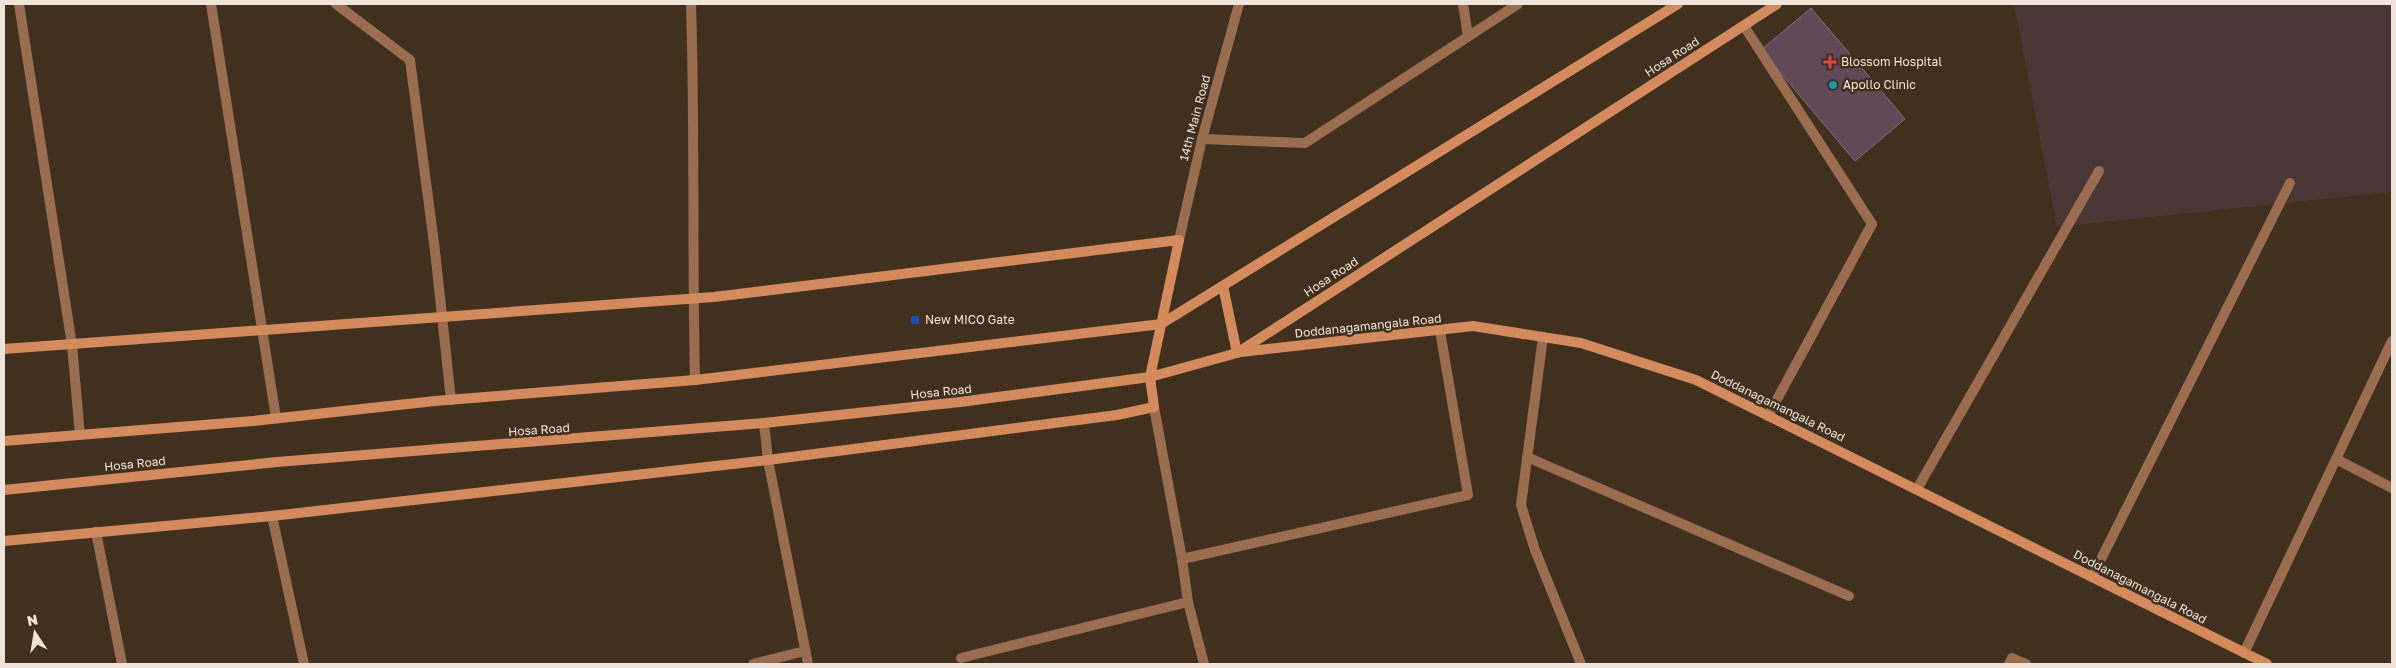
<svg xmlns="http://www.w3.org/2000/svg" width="2396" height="668" font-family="'Golos Text',sans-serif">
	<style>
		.industrial { fill: #4a3634 }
		.building { fill: #614958; stroke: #846b7a }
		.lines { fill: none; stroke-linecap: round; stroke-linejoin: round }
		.street { stroke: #9a6c50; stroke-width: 10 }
		.secondary { stroke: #d38a5d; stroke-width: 10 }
		.health-dot { fill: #e0444e; stroke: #41301e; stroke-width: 2 }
		.culture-dot { fill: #0f9aa8; stroke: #41301e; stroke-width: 2 }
		.transit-dot { fill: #1a4fb4; stroke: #41301e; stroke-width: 2 }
		.labels { text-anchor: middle; stroke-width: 5; stroke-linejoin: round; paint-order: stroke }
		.street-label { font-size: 12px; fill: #efe4d9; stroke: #41301e }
		.poi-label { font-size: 12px; fill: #efe4d9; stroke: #41301e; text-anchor: start }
	</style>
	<rect width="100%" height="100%" fill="#41301e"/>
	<!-- industrial -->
	<path class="industrial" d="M2014,4H2392V192L2057,227Z"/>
	<!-- building -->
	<path class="building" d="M1811,8L1905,119L1855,161L1761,50Z"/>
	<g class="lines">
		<!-- street -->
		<g class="street">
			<path d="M19,4L72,345L80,435"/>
			<path d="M211,4L276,418"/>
			<path d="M336,4L410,60L435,251L451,400"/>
			<path d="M691,4C695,129 692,254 695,380"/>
			<path d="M1463,4L1468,36"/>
			<path d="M1744,26L1872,224L1768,416"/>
			<path d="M1202,139L1305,143L1518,4"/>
			<path d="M1179,240L1202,139L1239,4"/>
			<path d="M1543,337L1521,505L1535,550L1581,664"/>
			<path d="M1154,407L1182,559L1188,602L1204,664"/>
			<path d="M764,423L768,460L808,664"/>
			<path d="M1527,457L1849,596"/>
			<path d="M2336,459L2392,488"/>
			<path d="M1917,489L2099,171"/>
			<path d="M272,516L304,664"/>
			<path d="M96,532L122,664"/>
			<path d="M1182,559L1468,495L1440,331"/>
			<path d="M2092,577L2290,183"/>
			<path d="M2244,653L2392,341"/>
			<path d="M961,658L1188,602"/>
			<path d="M753,664L805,651"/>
			<path d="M2009,664L2012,658L2026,664"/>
		</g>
		<!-- secondary -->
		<g class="secondary">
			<path d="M1223,286L1237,353"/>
			<path d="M4,349L714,297L1179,240L1150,377L1154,407L1117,415L768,460L272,516L4,541"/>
			<path d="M1241,352L1473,326L1581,343L1696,380L2267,664"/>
			<path d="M4,441L253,421L435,401L695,380L1161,324L1678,4"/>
			<path d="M4,490L277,462L764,423L960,402L1150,377L1237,353L1777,4"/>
		</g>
	</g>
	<!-- markers -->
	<path class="health-dot" d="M1827.5 54.5h5v5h5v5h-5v5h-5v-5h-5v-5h5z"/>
	<circle class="culture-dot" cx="1833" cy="85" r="5"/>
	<rect class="transit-dot" x="910" y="315" width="10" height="10" rx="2.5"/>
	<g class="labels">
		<!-- street labels -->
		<g class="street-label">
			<text transform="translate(1672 57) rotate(-33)" y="4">Hosa Road</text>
			<text transform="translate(1195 118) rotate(-75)" y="4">14th Main Road</text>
			<text transform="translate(1331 277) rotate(-33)" y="4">Hosa Road</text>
			<text transform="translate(1368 326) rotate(-6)" y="4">Doddanagamangala Road</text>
			<text transform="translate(941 392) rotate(-6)" y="4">Hosa Road</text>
			<text transform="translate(1778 406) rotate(26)" y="4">Doddanagamangala Road</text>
			<text transform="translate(539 430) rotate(-4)" y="4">Hosa Road</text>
			<text transform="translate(135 464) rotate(-6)" y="4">Hosa Road</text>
			<text transform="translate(2140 587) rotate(27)" y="4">Doddanagamangala Road</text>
		</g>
		<!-- poi labels -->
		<g class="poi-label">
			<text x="1841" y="66">Blossom Hospital</text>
			<text x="1843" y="89">Apollo Clinic</text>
			<text x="925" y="324">New MICO Gate</text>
		</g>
	</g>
	<!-- border -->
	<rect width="2396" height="668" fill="none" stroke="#efe4d9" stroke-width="10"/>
	<!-- north arrow -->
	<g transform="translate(35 633) rotate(348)" stroke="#41301e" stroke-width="4" paint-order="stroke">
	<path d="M0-4L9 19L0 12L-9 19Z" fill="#efe4d9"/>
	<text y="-8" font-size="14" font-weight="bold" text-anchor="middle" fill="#efe4d9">N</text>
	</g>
</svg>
